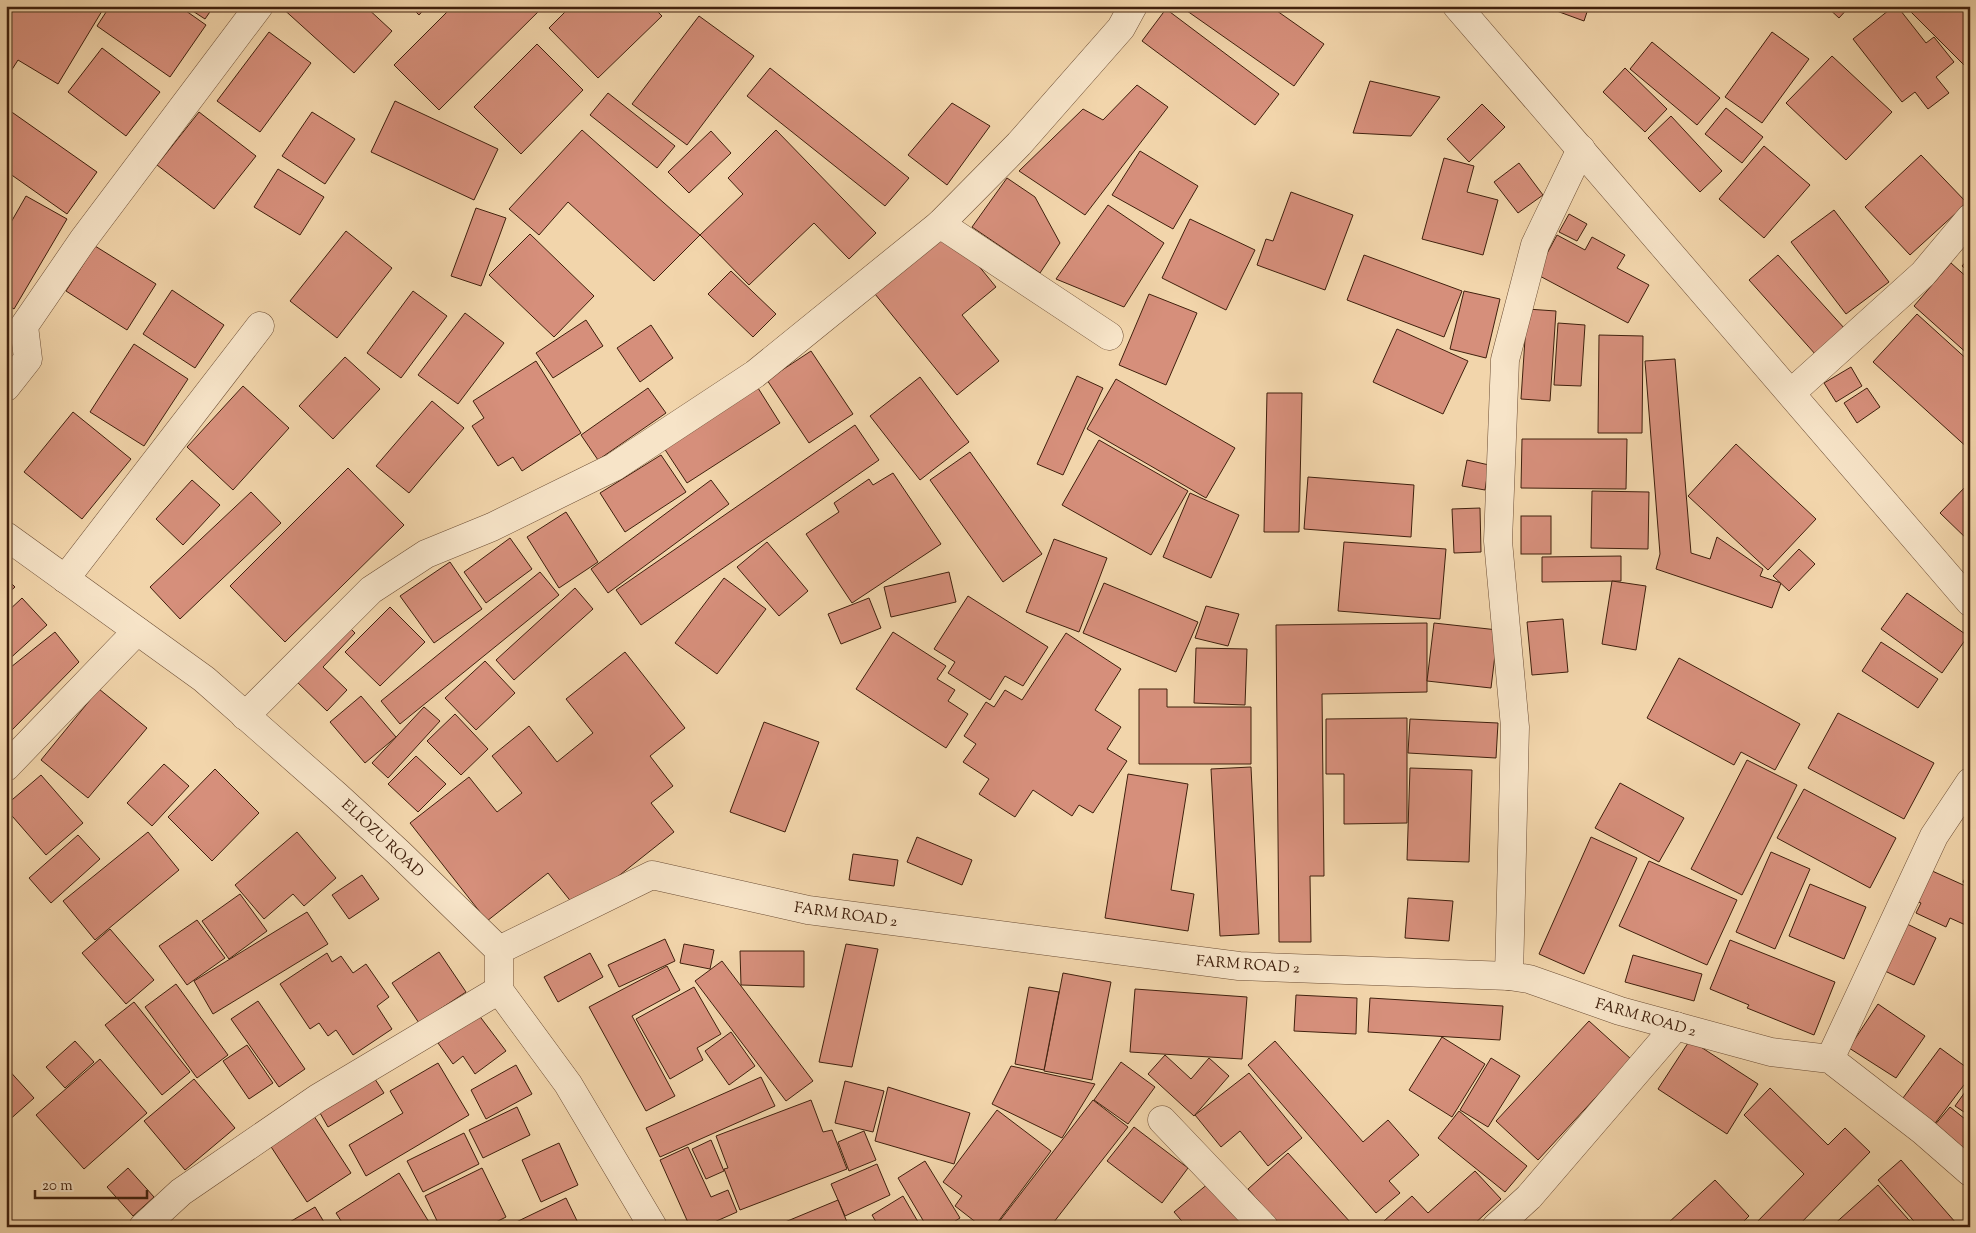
<svg xmlns="http://www.w3.org/2000/svg" width="1976" height="1233" font-family="'Sorts Mill Goudy',serif">
	<style>
		.building { fill: #d68f7b; stroke: #40200d }
		.lines { fill: none; stroke-linecap: round; stroke-linejoin: round }
		.minor-casing { stroke: #6c4d34; stroke-width: 29 }
		.tertiary-casing { stroke: #6c4d34; stroke-width: 29 }
		.minor { stroke: #f7e4c8; stroke-width: 28 }
		.tertiary { stroke: #f7e4c8; stroke-width: 28 }
		.labels { text-anchor: middle; stroke-width: 4.5; stroke-linejoin: round; paint-order: stroke }
		.street-label { font-size: 15px; fill: #40200d; stroke: #f7e4c8 }
	</style>
	<rect width="100%" height="100%" fill="#f2d5ab"/>
	<filter id="stains"><feTurbulence type="fractalNoise" baseFrequency=".004" numOctaves="4"/><feColorMatrix values="0 0 0 0 .2 0 0 0 0 .09 0 0 0 0 .02 0 0 0 .5 -.17"/></filter>
	<radialGradient id="worn" r=".72"><stop offset=".6" stop-color="#630" stop-opacity="0"/><stop offset="1" stop-color="#630" stop-opacity=".3"/></radialGradient>
	<!-- building -->
	<g class="building">
		<path d="M10,6H105L58,84L18,60L6,79V12Z"/>
		<path d="M110,6H179L206,25L170,77L97,26Z"/>
		<path d="M185,6H214L205,19Z"/>
		<path d="M280,6H365L392,31L354,73Z"/>
		<path d="M410,6H427L419,15Z"/>
		<path d="M453,6H544L439,110L394,65Z"/>
		<path d="M571,6H652L662,16L598,78L549,28Z"/>
		<path d="M1180,6H1270L1324,44L1294,86Z"/>
		<path d="M1543,6H1589L1584,21Z"/>
		<path d="M1826,6H1850L1839,18Z"/>
		<path d="M1894,6H1897L1926,43L1934,37L1954,62L1936,77L1949,93L1928,109L1915,92L1902,102L1853,39Z"/>
		<path d="M1905,6H1967L1970,9V71Z"/>
		<path d="M1166,9L1279,94L1255,125L1142,41Z"/>
		<path d="M699,16L754,56L687,145L632,104Z"/>
		<path d="M269,32L311,63L260,132L217,101Z"/>
		<path d="M1772,32L1809,59L1762,123L1725,97Z"/>
		<path d="M1652,42L1720,98L1697,125L1630,69Z"/>
		<path d="M537,44L583,90L521,154L474,107Z"/>
		<path d="M102,48L160,92L126,136L68,92Z"/>
		<path d="M1832,56L1892,112L1846,160L1786,103Z"/>
		<path d="M770,68L909,178L885,206L747,96Z"/>
		<path d="M1625,68L1667,109L1645,132L1603,92Z"/>
		<path d="M1370,81L1440,97L1411,136L1353,133Z"/>
		<path d="M1137,85L1168,107L1085,215L1019,171L1083,109L1103,120Z"/>
		<path d="M608,93L675,146L657,168L590,115Z"/>
		<path d="M395,101L498,149L474,200L371,152Z"/>
		<path d="M952,103L990,126L947,185L908,155Z"/>
		<path d="M1482,104L1505,127L1469,162L1447,139Z"/>
		<path d="M6,108L97,172L67,214L6,171Z"/>
		<path d="M1726,108L1763,137L1742,163L1705,134Z"/>
		<path d="M199,112L256,156L214,209L157,165Z"/>
		<path d="M312,112L355,139L325,184L282,156Z"/>
		<path d="M1671,116L1722,171L1700,192L1648,138Z"/>
		<path d="M582,130L700,235L654,281L568,202L539,235L509,209Z"/>
		<path d="M776,130L876,233L849,259L814,223L749,285L700,235L743,194L728,178Z"/>
		<path d="M711,131L731,153L689,193L668,172Z"/>
		<path d="M1764,146L1810,185L1764,238L1719,199Z"/>
		<path d="M1140,151L1198,186L1173,229L1112,195Z"/>
		<path d="M1921,155L1967,203L1910,255L1865,207Z"/>
		<path d="M1444,158L1474,166L1467,192L1498,200L1483,255L1422,239Z"/>
		<path d="M1519,163L1543,195L1518,213L1494,182Z"/>
		<path d="M278,169L324,197L300,235L254,207Z"/>
		<path d="M1007,178L1035,197L1060,243L1040,273L972,227Z"/>
		<path d="M1291,192L1353,215L1325,290L1257,265L1266,239L1273,241Z"/>
		<path d="M26,196L67,219L14,309L6,304V231Z"/>
		<path d="M1108,205L1164,243L1124,307L1056,279Z"/>
		<path d="M476,208L506,218L481,286L451,276Z"/>
		<path d="M1834,210L1889,282L1846,314L1791,242Z"/>
		<path d="M1569,214L1587,224L1577,241L1559,232Z"/>
		<path d="M1190,219L1255,250L1226,310L1162,278Z"/>
		<path d="M346,231L392,268L337,338L290,301Z"/>
		<path d="M951,232L996,287L962,315L999,361L957,395L875,294Z"/>
		<path d="M530,234L594,296L554,337L489,275Z"/>
		<path d="M1557,235L1585,250L1592,237L1625,255L1617,268L1649,285L1628,323L1536,274Z"/>
		<path d="M95,246L156,284L127,330L66,291Z"/>
		<path d="M1364,255L1462,291L1444,337L1347,300Z"/>
		<path d="M1778,255L1845,329L1816,355L1749,280Z"/>
		<path d="M1970,257V273L1962,266Z"/>
		<path d="M1951,263L1970,280V356L1914,306Z"/>
		<path d="M731,271L776,314L753,337L708,294Z"/>
		<path d="M172,290L224,325L195,368L143,334Z"/>
		<path d="M413,291L447,316L401,378L367,353Z"/>
		<path d="M1464,291L1500,299L1486,358L1450,349Z"/>
		<path d="M1149,294L1197,313L1166,385L1119,365Z"/>
		<path d="M1527,309L1556,311L1550,401L1521,399Z"/>
		<path d="M465,313L504,343L458,404L418,375Z"/>
		<path d="M1917,314L1970,362V450L1873,362Z"/>
		<path d="M586,320L603,346L553,378L536,353Z"/>
		<path d="M1558,323L1585,325L1581,386L1554,385Z"/>
		<path d="M651,325L673,358L640,382L617,348Z"/>
		<path d="M1397,329L1468,361L1443,414L1373,382Z"/>
		<path d="M1599,335L1643,336L1642,433H1598Z"/>
		<path d="M134,344L188,379L144,446L90,412Z"/>
		<path d="M811,351L853,414L809,443L767,380Z"/>
		<path d="M345,357L380,389L333,439L299,406Z"/>
		<path d="M1675,359L1691,553L1710,559L1717,537L1763,569L1760,576L1781,583L1772,608L1656,569L1660,554L1645,361Z"/>
		<path d="M536,361L581,433L522,471L513,457L498,466L472,426L484,418L473,401Z"/>
		<path d="M1851,367L1862,386L1836,402L1824,383Z"/>
		<path d="M1077,376L1103,388L1063,475L1037,464Z"/>
		<path d="M920,377L969,442L920,480L870,416Z"/>
		<path d="M1116,379L1235,448L1206,498L1087,429Z"/>
		<path d="M243,386L289,428L233,490L187,447Z"/>
		<path d="M648,388L666,413L598,460L581,435Z"/>
		<path d="M758,388L780,423L687,483L664,448Z"/>
		<path d="M1867,388L1880,407L1857,423L1844,403Z"/>
		<path d="M1267,393H1302L1299,532H1264Z"/>
		<path d="M432,401L464,428L409,493L376,466Z"/>
		<path d="M73,412L131,459L82,519L24,472Z"/>
		<path d="M855,425L879,460L641,625L616,590Z"/>
		<path d="M1522,439H1627L1626,489L1521,488Z"/>
		<path d="M1099,440L1188,491L1151,555L1062,505Z"/>
		<path d="M1736,444L1816,519L1768,570L1688,496Z"/>
		<path d="M970,452L1042,554L1003,582L930,480Z"/>
		<path d="M661,455L686,492L625,532L600,493Z"/>
		<path d="M1467,460L1489,465L1485,490L1462,486Z"/>
		<path d="M348,468L404,525L285,642L230,586Z"/>
		<path d="M893,473L941,544L852,603L806,534L839,512L834,503L869,479L873,485Z"/>
		<path d="M1308,477L1414,485L1411,537L1304,529Z"/>
		<path d="M192,480L220,505L183,545L156,519Z"/>
		<path d="M711,480L729,504L608,593L591,569Z"/>
		<path d="M1967,485L1970,487V542L1940,513Z"/>
		<path d="M1592,491L1649,492L1648,549L1591,548Z"/>
		<path d="M251,492L281,523L180,619L150,587Z"/>
		<path d="M1190,493L1239,515L1211,578L1163,557Z"/>
		<path d="M1480,508L1481,552L1454,553L1452,509Z"/>
		<path d="M566,512L598,562L559,588L527,537Z"/>
		<rect x="1521" y="516" width="30" height="38"/>
		<path d="M510,538L532,569L486,603L464,572Z"/>
		<path d="M1054,539L1107,558L1079,632L1026,612Z"/>
		<path d="M767,542L808,591L779,616L737,567Z"/>
		<path d="M1344,542L1446,549L1440,619L1338,611Z"/>
		<path d="M1799,549L1815,564L1789,591L1773,576Z"/>
		<path d="M1621,556V581L1542,582V557Z"/>
		<path d="M450,562L482,609L434,643L400,596Z"/>
		<path d="M540,572L559,595L400,724L381,701Z"/>
		<path d="M949,572L956,602L891,617L884,587Z"/>
		<path d="M6,578L15,587L6,595Z"/>
		<path d="M724,578L766,609L717,674L675,643Z"/>
		<path d="M1612,581L1646,586L1636,650L1602,644Z"/>
		<path d="M1104,583L1198,622L1176,672L1083,633Z"/>
		<path d="M575,588L593,609L514,680L496,660Z"/>
		<path d="M1907,593L1968,636L1942,673L1881,629Z"/>
		<path d="M968,596L1048,647L1023,686L1005,676L990,700L948,673L955,662L934,649Z"/>
		<path d="M22,598L47,625L6,662V613Z"/>
		<path d="M869,598L881,628L841,644L828,614Z"/>
		<path d="M1206,606L1239,614L1228,646L1195,638Z"/>
		<path d="M390,607L425,642L380,686L345,652Z"/>
		<path d="M1563,619L1568,672L1532,675L1527,622Z"/>
		<path d="M1427,623V692L1322,694L1324,876H1310L1311,942H1279L1276,625Z"/>
		<path d="M1434,623L1498,630L1491,688L1427,681Z"/>
		<path d="M348,626L355,633L323,667L347,690L327,711L295,680Z"/>
		<path d="M55,632L79,662L8,734L6,732V671Z"/>
		<path d="M893,632L946,666L937,679L955,690L948,701L968,714L946,748L856,689Z"/>
		<path d="M1066,633L1121,669L1095,710L1121,727L1107,749L1127,761L1093,813L1079,805L1072,816L1033,790L1015,817L979,794L989,779L963,762L976,744L964,736L986,702L994,707L1005,690L1022,700Z"/>
		<path d="M1881,642L1938,679L1918,708L1862,671Z"/>
		<path d="M1196,648L1247,649L1245,705L1194,703Z"/>
		<path d="M625,652L685,728L650,756L673,786L651,803L674,832L577,909L548,873L487,921L410,823L469,777L497,812L522,793L492,756L529,726L557,762L593,733L566,699Z"/>
		<path d="M1679,658L1800,724L1775,770L1741,752L1734,765L1647,718Z"/>
		<path d="M485,661L515,693L476,730L445,698Z"/>
		<path d="M99,689L147,728L88,798L41,760Z"/>
		<path d="M1139,689H1167V707H1251V764H1139Z"/>
		<path d="M361,696L396,737L365,763L330,722Z"/>
		<path d="M424,707L440,721L388,778L372,763Z"/>
		<path d="M1838,713L1934,763L1904,819L1808,768Z"/>
		<path d="M455,714L488,749L461,775L427,741Z"/>
		<path d="M1407,718V823L1344,824V774H1326V719Z"/>
		<path d="M1410,719L1498,723L1496,758L1408,753Z"/>
		<path d="M764,722L819,742L785,832L730,812Z"/>
		<path d="M416,756L446,784L418,812L388,784Z"/>
		<path d="M1747,760L1797,785L1742,895L1691,869Z"/>
		<path d="M164,764L189,786L152,826L127,803Z"/>
		<path d="M1251,767L1259,934L1220,936L1211,769Z"/>
		<path d="M1410,768L1472,770L1469,862L1407,860Z"/>
		<path d="M215,769L259,813L212,861L168,817Z"/>
		<path d="M1128,774L1188,784L1171,890L1194,894L1188,931L1105,918Z"/>
		<path d="M41,775L83,823L46,855L6,809V805Z"/>
		<path d="M1620,783L1684,818L1659,862L1595,828Z"/>
		<path d="M1804,789L1896,838L1870,888L1777,838Z"/>
		<path d="M148,832L179,870L95,940L63,901Z"/>
		<path d="M297,832L336,878L304,906L293,894L264,919L235,885Z"/>
		<path d="M78,835L100,859L51,903L29,878Z"/>
		<path d="M917,837L972,860L962,885L907,862Z"/>
		<path d="M1591,837L1637,858L1584,974L1539,954Z"/>
		<path d="M1771,852L1810,869L1775,949L1736,932Z"/>
		<path d="M853,854L898,860L894,886L849,880Z"/>
		<path d="M1649,861L1737,900L1707,965L1619,926Z"/>
		<path d="M1970,869V886L1963,882Z"/>
		<path d="M1930,870L1970,888V927L1950,918L1946,927L1916,913L1921,903L1916,901Z"/>
		<path d="M362,875L379,899L349,919L332,895Z"/>
		<path d="M1810,884L1866,907L1844,959L1789,936Z"/>
		<path d="M240,894L267,931L229,959L202,921Z"/>
		<path d="M1408,898L1453,901L1449,941L1405,938Z"/>
		<path d="M307,912L328,944L213,1014L194,981Z"/>
		<path d="M197,920L225,958L187,985L159,946Z"/>
		<path d="M1907,924L1936,938L1914,985L1885,971Z"/>
		<path d="M110,929L154,980L126,1004L82,953Z"/>
		<path d="M665,939L675,961L619,987L608,965Z"/>
		<path d="M1730,940L1835,982L1814,1035L1747,1008L1749,1005L1710,989Z"/>
		<path d="M684,944L714,950L710,969L680,963Z"/>
		<path d="M846,944L878,949L852,1067L819,1062Z"/>
		<path d="M740,951H804V987L741,985Z"/>
		<path d="M439,952L466,992L419,1023L392,983Z"/>
		<path d="M327,953L332,962L341,956L353,973L366,964L389,997L377,1006L392,1029L353,1055L336,1030L328,1036L319,1023L310,1029L280,984Z"/>
		<path d="M590,953L603,977L558,1002L544,977Z"/>
		<path d="M1633,955L1702,974L1694,1001L1625,982Z"/>
		<path d="M722,961L813,1081L786,1101L695,981Z"/>
		<path d="M667,966L680,990L632,1016L675,1096L646,1111L589,1007Z"/>
		<path d="M1063,973L1111,982L1092,1080L1044,1071Z"/>
		<path d="M176,984L228,1055L197,1078L145,1007Z"/>
		<path d="M694,987L721,1034L697,1048L703,1060L670,1079L636,1019Z"/>
		<path d="M1029,987L1059,992L1044,1070L1015,1064Z"/>
		<path d="M1135,989L1247,997L1242,1059L1130,1052Z"/>
		<path d="M1296,995L1357,998L1356,1034L1294,1031Z"/>
		<path d="M1370,998L1503,1006L1500,1040L1368,1032Z"/>
		<path d="M258,1001L305,1069L279,1087L231,1019Z"/>
		<path d="M134,1002L190,1072L162,1095L105,1025Z"/>
		<path d="M1878,1004L1925,1036L1896,1078L1849,1048Z"/>
		<path d="M478,1014L506,1051L475,1074L463,1056L453,1064L438,1043Z"/>
		<path d="M1589,1021L1631,1059L1538,1160L1496,1121Z"/>
		<path d="M731,1032L755,1066L729,1085L705,1051Z"/>
		<path d="M1442,1037L1485,1064L1452,1117L1409,1090Z"/>
		<path d="M1690,1040L1758,1084L1727,1134L1658,1089Z"/>
		<path d="M75,1041L94,1062L65,1088L46,1067Z"/>
		<path d="M1275,1041L1363,1142L1388,1120L1419,1155L1389,1181L1400,1193L1376,1213L1248,1065Z"/>
		<path d="M247,1045L273,1083L249,1099L223,1061Z"/>
		<path d="M1940,1048L1970,1070V1077L1933,1126L1900,1102Z"/>
		<path d="M1165,1055L1191,1079L1209,1058L1229,1076L1194,1116L1148,1074Z"/>
		<path d="M1491,1058L1520,1076L1488,1127L1460,1110Z"/>
		<path d="M100,1059L147,1113L84,1169L36,1115Z"/>
		<path d="M1121,1062L1155,1087L1128,1124L1094,1100Z"/>
		<path d="M438,1063L469,1115L366,1176L349,1145L403,1113L390,1091Z"/>
		<path d="M516,1065L532,1094L486,1119L471,1090Z"/>
		<path d="M1011,1066L1095,1084L1062,1138L992,1104Z"/>
		<path d="M6,1067L34,1098L7,1122H6Z"/>
		<path d="M371,1073L384,1093L328,1127L316,1106Z"/>
		<path d="M1249,1073L1302,1138L1268,1166L1240,1131L1221,1147L1195,1115Z"/>
		<path d="M761,1077L775,1106L660,1157L646,1128Z"/>
		<path d="M194,1079L235,1128L185,1170L144,1121Z"/>
		<path d="M845,1081L884,1091L873,1132L835,1123Z"/>
		<path d="M1970,1085V1116L1955,1106Z"/>
		<path d="M888,1087L970,1113L954,1164L875,1141Z"/>
		<path d="M1770,1088L1828,1145L1845,1128L1870,1152L1797,1227H1752L1804,1174L1744,1115Z"/>
		<path d="M811,1100L823,1132L832,1130L847,1169L740,1210L724,1169L728,1168L716,1136Z"/>
		<path d="M1093,1100L1128,1127L1050,1227H995Z"/>
		<path d="M517,1107L530,1135L483,1158L469,1130Z"/>
		<path d="M1950,1107L1970,1123V1157L1933,1127Z"/>
		<path d="M310,1110L351,1173L307,1202L266,1139Z"/>
		<path d="M997,1110L1051,1151L994,1227H982L955,1206L962,1196L943,1182Z"/>
		<path d="M1459,1111L1527,1166L1505,1192L1438,1138Z"/>
		<path d="M1134,1127L1188,1168L1162,1203L1107,1161Z"/>
		<path d="M864,1131L876,1160L849,1171L838,1142Z"/>
		<path d="M464,1133L479,1164L423,1192L407,1161Z"/>
		<path d="M711,1140L724,1171L706,1179L692,1149Z"/>
		<path d="M559,1143L578,1185L541,1202L522,1160Z"/>
		<path d="M688,1147L711,1197L728,1190L737,1212L703,1227H690L660,1160Z"/>
		<path d="M1288,1153L1351,1223L1347,1227H1281L1248,1189Z"/>
		<path d="M1901,1160L1956,1223L1952,1227H1919L1878,1180Z"/>
		<path d="M925,1161L960,1218L946,1227H927L898,1178Z"/>
		<path d="M877,1164L890,1195L845,1216L831,1184Z"/>
		<path d="M128,1168L154,1197L133,1216L107,1187Z"/>
		<path d="M482,1168L506,1217L486,1227H440L425,1196Z"/>
		<path d="M1475,1171L1501,1199L1471,1227H1389L1384,1221L1412,1196L1428,1213Z"/>
		<path d="M399,1173L432,1227H345L336,1213Z"/>
		<path d="M1715,1180L1749,1216L1738,1227H1671L1668,1223Z"/>
		<path d="M1209,1183L1246,1227H1187L1174,1212Z"/>
		<path d="M1878,1185L1915,1227H1831Z"/>
		<path d="M903,1196L921,1227H879L872,1215Z"/>
		<path d="M566,1198L580,1227H511L510,1225Z"/>
		<path d="M838,1200L849,1227H773Z"/>
		<path d="M315,1207L327,1227H283V1226Z"/>
	</g>
	<g class="lines">
		<!-- minor casing -->
		<g class="minor-casing">
			<g id="minor">
				<path d="M1457,6L1970,602"/>
				<path d="M940,224L1109,336"/>
				<path d="M6,387L28,359L24,326L83,240L259,6"/>
				<path d="M1791,393L1923,274L1970,218"/>
				<path d="M65,579L260,326"/>
				<path d="M245,716L371,590L426,554L492,527L614,467L755,374L940,224L1019,144L1121,28L1133,6"/>
				<path d="M6,767L137,631"/>
				<path d="M499,950L652,875L808,910L1239,966L1509,976L1529,979L1620,1011L1771,1052L1830,1059L1923,1131L1970,1172"/>
				<path d="M1509,976L1515,727L1498,541L1505,360L1535,245L1581,149"/>
				<path d="M1830,1059L1934,836L1970,782"/>
				<path d="M1162,1120L1264,1227"/>
				<path d="M143,1227L181,1192L318,1098L499,990"/>
				<path d="M1496,1227L1529,1197L1676,1026"/>
			</g>
		</g>
		<!-- tertiary casing -->
		<g class="tertiary-casing">
			<path id="tertiary" d="M6,536L204,679L337,796L399,853L499,950V990L568,1084L653,1227"/>
		</g>
		<!-- minor -->
		<use href="#minor" class="minor"/>
		<!-- tertiary -->
		<use href="#tertiary" class="tertiary"/>
	</g>
	<g class="labels">
		<!-- street labels -->
		<g class="street-label">
			<text transform="translate(383 838) rotate(43)" y="5">ELIOZU ROAD</text>
			<text transform="translate(846 914) rotate(8)" y="5">FARM ROAD 2</text>
			<text transform="translate(1248 964) rotate(4)" y="5">FARM ROAD 2</text>
			<text transform="translate(1646 1017) rotate(16)" y="5">FARM ROAD 2</text>
		</g>
	</g>
	<!-- margin -->
	<rect width="1976" height="1233" fill="none" stroke="#f2d5ab" stroke-width="25"/>
	<rect x="8" y="8" width="1961" height="1218" fill="none" stroke="#40200d" stroke-width="2.5"/>
	<rect x="12" y="12" width="1951" height="1208" fill="none" stroke="#40200d"/>
	<!-- scale -->
	<path d="M35 1190v8h112v-8" fill="none" stroke="#40200d" stroke-width="2.5"/>
	<text x="42" y="1190" font-size="15" fill="#40200d" stroke="#f7e4c8" stroke-width="4" paint-order="stroke">20 m</text>
	<rect width="100%" height="100%" filter="url(#stains)"/>
	<rect width="100%" height="100%" fill="url(#worn)"/>
</svg>
